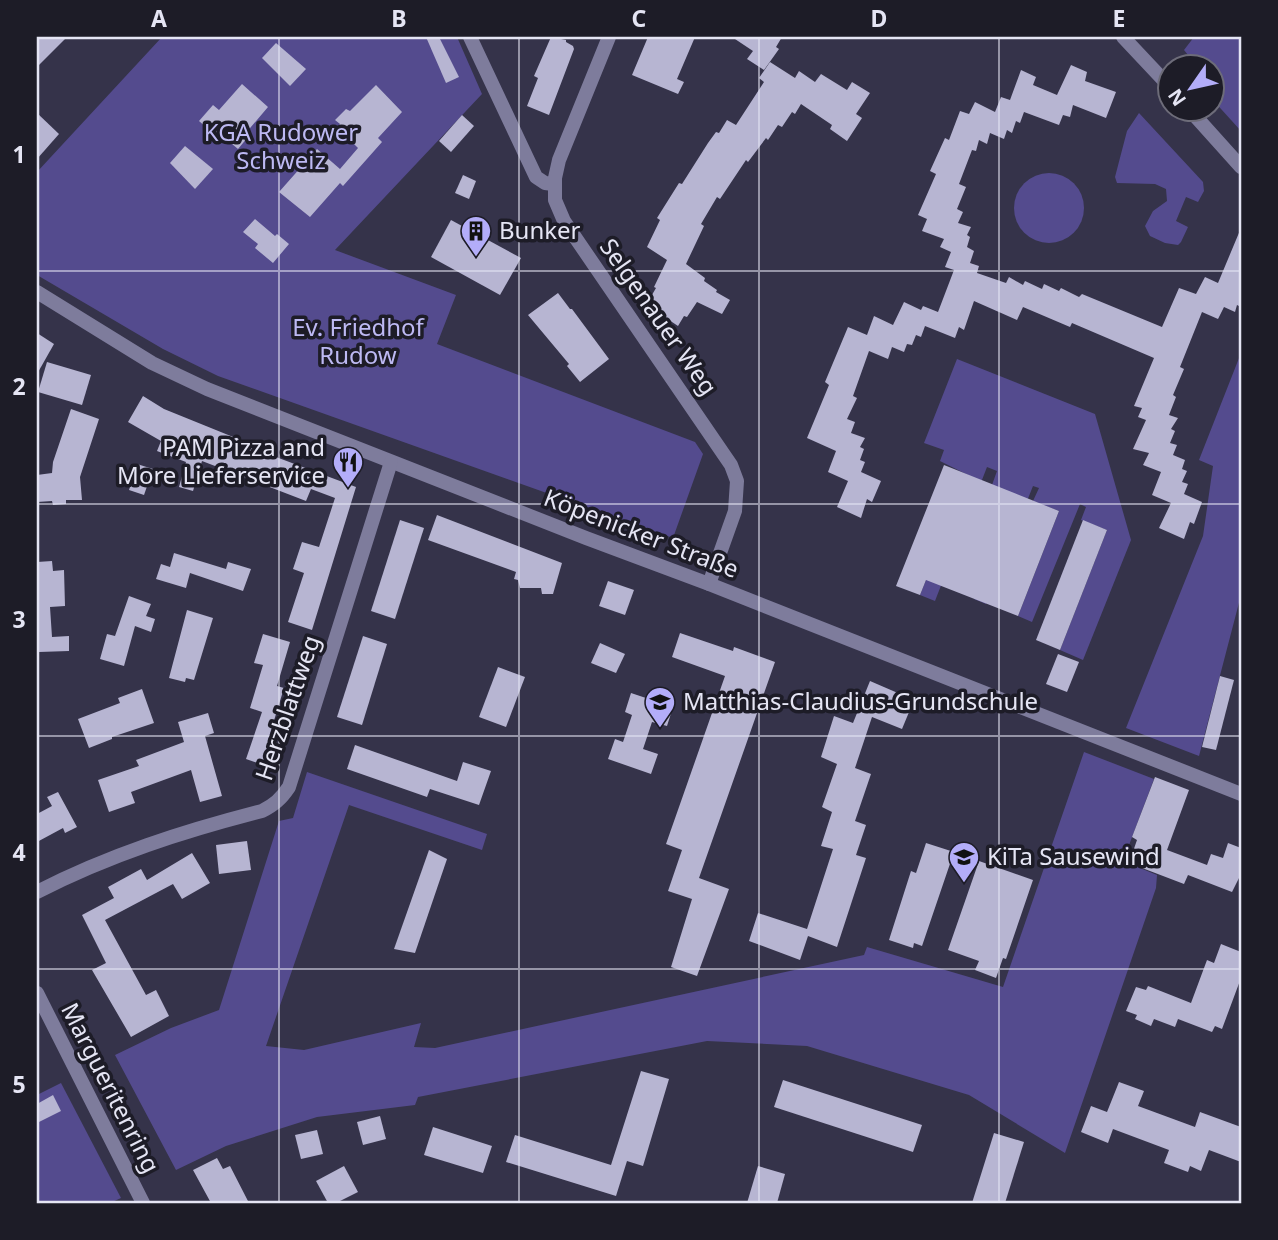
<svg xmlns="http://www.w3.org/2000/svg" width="1278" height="1240" font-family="'Noto Sans',sans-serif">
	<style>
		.green { fill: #544b8e }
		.building { fill: #b7b5d2 }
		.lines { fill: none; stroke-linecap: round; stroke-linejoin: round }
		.minor { stroke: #7e7c9c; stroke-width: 14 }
		.tertiary { stroke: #7e7c9c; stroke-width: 14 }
		.grid { fill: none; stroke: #e5e5f4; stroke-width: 2; stroke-opacity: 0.55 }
		.labels { text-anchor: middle; stroke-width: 7; stroke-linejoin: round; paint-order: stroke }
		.park-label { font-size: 24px; fill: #bdb9f3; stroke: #1d1c27 }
		.poi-label { font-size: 24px; fill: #e5e5f4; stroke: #1d1c27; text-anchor: start }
		.street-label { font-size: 24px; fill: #e5e5f4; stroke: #1d1c27 }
		.neatline { fill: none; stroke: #e5e5f4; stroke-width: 2.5 }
		.grid-label { font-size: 23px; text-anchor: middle; font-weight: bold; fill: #e5e5f4 }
	</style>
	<rect width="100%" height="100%" fill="#35334a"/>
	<!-- green -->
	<g class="green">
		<path d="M162,37H457L482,94L335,250L456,295L437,344L695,442L703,454L673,538L218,376L163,349L37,275V172Z"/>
		<path d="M1194,37H1241V131L1212,99V66H1197L1184,50Z"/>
		<path d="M1139,113L1203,182L1204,191L1198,202L1186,197L1176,221L1188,227L1181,242L1178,245L1165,243L1150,236L1145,226L1153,211L1167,201L1166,189L1155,184L1117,183L1115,177L1127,131Z"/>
		<circle cx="1049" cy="208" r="35"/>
		<path d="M1241,353V595L1199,756L1126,728L1203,536L1213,466L1199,460Z"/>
		<path d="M957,359L1095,414L1131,540L1083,660L1060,650L1107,530L1081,520L1086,507L1080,504L1032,622L1018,616L1059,511L1033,501L1039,488L1033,486L986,604L974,599L1016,495L992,485L997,471L987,467L935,601L920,595L968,475L940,461L944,450L924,443Z"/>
		<path d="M1084,752L1154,779L1123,861L1157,875L1156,888L1065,1153L969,1095L807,1046L707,1041L418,1097L415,1105L317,1117L226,1146L176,1170L115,1055L171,1028L219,1010L279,821L293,818L307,772L487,834L482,850L349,805L266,1046L304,1050L421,1023L414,1047L435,1048L864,955L867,947L1003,987Z"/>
		<path d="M61,1083L121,1198L110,1203H37V1095Z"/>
	</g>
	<!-- building -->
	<g class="building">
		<path d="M37,37H67L37,67Z"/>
		<path d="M426,37H439L459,77L446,83Z"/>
		<path d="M551,37L566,40V42L573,46L574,49L549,115L527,106L538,78L534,76Z"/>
		<path d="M648,37H695L677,79L684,82L678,94L632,75Z"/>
		<path d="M732,37H782L776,47L779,49L764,70L747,59L753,51Z"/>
		<path d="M276,43L306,69L290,86L262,58Z"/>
		<path d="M770,62L795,78L799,71L815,82L821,74L847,90L852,82L870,93L856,114L862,118L847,141L830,129L832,125L801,104L795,114L792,112L782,127L778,125L768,140L766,138L748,162L746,160L720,199L717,197L701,224L704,226L686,264L705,278L704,281L717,290L716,292L730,300L722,314L697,302L687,317L684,316L678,326L666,318L649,300L656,288L654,287L667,260L647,247L660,220L657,218L679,183L682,184L708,143L716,132L719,133L727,120L736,125L764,82L759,78Z"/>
		<path d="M1071,65L1087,72L1085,81L1116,92L1106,118L1073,105L1070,117L1063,115L1059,125L1024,112L1020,123L1016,121L1012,133L1007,130L1004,139L990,133L987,144L979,140L976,151L972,150L959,184L966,187L957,209L963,212L958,223L971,227L967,235L970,237L967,247L974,251L970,263L979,266L977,273L1006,283L1009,277L1023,285L1025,281L1042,289L1044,284L1059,291L1061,288L1079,297L1082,294L1162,327L1179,288L1196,294L1205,277L1218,283L1241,228V307L1237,305L1235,312L1224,307L1218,319L1202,312L1180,367L1184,369L1173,395L1176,397L1169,415L1178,418L1171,429L1175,431L1170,443L1177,445L1173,455L1185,460L1182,469L1187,471L1182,482L1188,484L1184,494L1202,502L1194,524L1190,522L1184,539L1159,528L1171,503L1152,495L1161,472L1143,465L1149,453L1133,449L1146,420L1138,417L1142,408L1134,406L1154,358L1072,323L1070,327L1023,307L1017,320L974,301L964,330L959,327L955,338L925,326L921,337L916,335L912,345L907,344L904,352L892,347L888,359L869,351L853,396L857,398L847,419L855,422L851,433L865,438L860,447L864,449L860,460L865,462L861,472L881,481L872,502L867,499L861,518L837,507L848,481L828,472L836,451L807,438L829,385L825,382L848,327L867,335L874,316L893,325L904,302L921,310L923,306L938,312L954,270L945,267L951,252L940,247L944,239L922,231L927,219L918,215L936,174L930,171L945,138L949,140L960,111L969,114L975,102L995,112L1001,97L1010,100L1021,70L1036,77L1033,85L1057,95Z"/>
		<path d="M242,84L268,107L245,134L248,137L238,149L219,133L216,136L199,121L213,105L219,110Z"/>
		<path d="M376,85L402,112L378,138L382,142L343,186L340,183L310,217L279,192L317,149L340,169L358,148L337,127L340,124L335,120L346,109L350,111Z"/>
		<path d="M37,113L59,134L37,159Z"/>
		<path d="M462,115L474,126L451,152L439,141Z"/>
		<path d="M185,146L213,169L195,189L170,163Z"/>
		<path d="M463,175L476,181L469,199L455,193Z"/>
		<path d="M255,219L275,236L277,234L289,244L273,263L255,248L258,244L243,232Z"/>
		<path d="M451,220L521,258L500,295L431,257Z"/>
		<path d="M558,293L570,309H572L609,359L580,382L567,366L569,364L528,315Z"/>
		<path d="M37,333L54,344L37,374Z"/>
		<path d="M47,362L91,375L82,405L38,392Z"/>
		<path d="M143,396L164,409L248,443L247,446L356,487L312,630L288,622L304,573L293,569L302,542L319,547L335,498L311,489L306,501L202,461L193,491L179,487L186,462L157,451L161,441L128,422Z"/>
		<path d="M71,409L99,419L80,477L82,500H66V504L53,505L52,501L37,502V475L52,473L53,462Z"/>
		<path d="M137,464L153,469L144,495L129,490Z"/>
		<path d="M944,465L1059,511L1018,616L926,580L920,595L896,586Z"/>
		<path d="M437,515L562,563L553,594H542L541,588H520L518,580L514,579L516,572L428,540Z"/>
		<path d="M400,520L424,528L395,619L371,611Z"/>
		<path d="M1083,520L1107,530L1060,650L1036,640Z"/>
		<path d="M174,553L226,569L228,562L251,569L243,591L190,573L186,588L156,579L161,564L170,567Z"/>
		<path d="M52,561L53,571L64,570L65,606L50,607L52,637L69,636V651L39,652L37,562Z"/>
		<path d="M608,581L634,590L625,615L599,606Z"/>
		<path d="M129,596L151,604L146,616L155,619L151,632L135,626L124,666L100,659L107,634L115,636Z"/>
		<path d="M187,610L213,618L194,680L186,678L185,682L169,678Z"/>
		<path d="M680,633L733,651L734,647L775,662L699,878L729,889L697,976L671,967L692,899L668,891L682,850L666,844L725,676L672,657Z"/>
		<path d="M263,634L290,642L277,686L284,688L268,740L273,742L266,766L246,759L262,712L250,708L263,665L254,663Z"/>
		<path d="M363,636L387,644L362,725L337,717Z"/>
		<path d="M600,643L625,654L616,673L591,663Z"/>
		<path d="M1058,654L1079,662L1067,692L1046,684Z"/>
		<path d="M498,667L525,677L506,727L479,717Z"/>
		<path d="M1220,676L1234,680L1216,750L1202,747Z"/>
		<path d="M870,681L914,700L902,729L872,717L855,768L871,774L855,821L866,825L856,855L866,858L837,947L808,936L800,960L749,941L758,913L807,929L833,849L821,846L832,812L822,807L837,764L821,757L834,716L853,723Z"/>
		<path d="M142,689L154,723L112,737V739L89,748L78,719L120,703L118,698Z"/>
		<path d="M631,693L673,707L667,726L652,722L643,749L658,754L651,774L608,759L615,739L623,742L632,715L625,712Z"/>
		<path d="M208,713L214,733L205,736L222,796L200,802L191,770L131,792L135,803L109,812L98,780L139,766L136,760L184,742L178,722Z"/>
		<path d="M355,745L457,781L463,762L491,771L479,805L430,789L427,797L347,769Z"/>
		<path d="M1155,777L1189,790L1167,850L1207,865L1211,854L1223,858L1228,843L1241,848V874L1232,892L1188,875L1184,884L1129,863L1137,840L1132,837Z"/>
		<path d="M58,792L77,827L65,833L63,828L37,842V814L52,806L47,797Z"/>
		<path d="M247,841L251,870L219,874L216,845Z"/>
		<path d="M926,843L954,852L922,946L914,943L913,948L889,940L911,871L916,873Z"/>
		<path d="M429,850L447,859L415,953L394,949Z"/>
		<path d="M192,853L210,883L182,899L173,884L105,920L146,995L156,990L169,1016L131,1037L92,970L106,963L82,915L114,898L108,887L141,869L147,880Z"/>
		<path d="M979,861L1033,880L1006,959L1003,958L996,978L975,970L979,961L948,950Z"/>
		<path d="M1221,944L1241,952V978L1222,1029L1215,1026L1212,1032L1178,1019L1175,1027L1154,1019L1151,1026L1135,1019L1137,1015L1126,1011L1136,987L1146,990L1148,986L1191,1003L1207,960L1214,963Z"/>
		<path d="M641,1071L669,1079L643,1166L627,1161L616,1196L506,1162L515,1135L611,1165Z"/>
		<path d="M783,1080L922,1125L913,1152L774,1107Z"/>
		<path d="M1119,1082L1144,1091L1138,1106L1195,1127L1200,1112L1241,1127V1162L1209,1150L1201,1171L1190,1166L1188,1172L1164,1163L1169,1150L1113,1129L1108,1143L1081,1132L1091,1106L1107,1112Z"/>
		<path d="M53,1095L61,1111L37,1123V1104Z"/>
		<path d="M380,1116L386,1139L363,1145L357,1122Z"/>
		<path d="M433,1127L492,1146L483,1173L424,1155Z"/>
		<path d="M317,1130L323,1154L301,1159L295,1135Z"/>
		<path d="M994,1133L1024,1142L1005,1203H972Z"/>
		<path d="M217,1158L223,1169L230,1166L249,1203H211L193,1170Z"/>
		<path d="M344,1166L358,1192L336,1203H328L316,1181Z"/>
		<path d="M758,1166L785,1174L777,1203H747Z"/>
	</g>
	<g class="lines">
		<!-- minor -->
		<g class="minor">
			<path d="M470,37L536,177L545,183L553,184"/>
			<path d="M609,37L559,160L555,178V200L564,221L731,465L737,481L735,511L709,584"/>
			<path d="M37,292L152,363L207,389L586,538L709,584L1241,794"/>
			<path d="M37,892C109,855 184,831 262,811C274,805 281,799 289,787L391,462"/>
			<path d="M37,993L143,1203"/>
		</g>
		<!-- tertiary -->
		<g class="tertiary">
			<path d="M1123,37L1170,87"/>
			<path d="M1188,108L1241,167"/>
		</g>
	</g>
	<!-- grid -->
	<path class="grid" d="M279,37V1203M519,37V1203M759,37V1203M999,37V1203M37,271H1241M37,504H1241M37,736H1241M37,969H1241"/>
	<!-- icons -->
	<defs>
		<g id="building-pin" transform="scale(1.575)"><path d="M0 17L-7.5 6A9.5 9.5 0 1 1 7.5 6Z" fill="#b3adf9" stroke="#1d1c27"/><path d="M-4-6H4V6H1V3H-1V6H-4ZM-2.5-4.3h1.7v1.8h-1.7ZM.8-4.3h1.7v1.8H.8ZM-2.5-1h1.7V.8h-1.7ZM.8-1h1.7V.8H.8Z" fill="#111"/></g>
		<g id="restaurant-pin" transform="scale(1.575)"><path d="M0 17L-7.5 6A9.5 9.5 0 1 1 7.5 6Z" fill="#b3adf9" stroke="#1d1c27"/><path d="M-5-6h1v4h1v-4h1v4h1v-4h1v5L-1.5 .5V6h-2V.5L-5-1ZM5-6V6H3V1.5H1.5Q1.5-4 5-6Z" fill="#111"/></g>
		<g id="school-pin" transform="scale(1.575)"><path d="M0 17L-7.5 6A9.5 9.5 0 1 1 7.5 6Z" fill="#b3adf9" stroke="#1d1c27"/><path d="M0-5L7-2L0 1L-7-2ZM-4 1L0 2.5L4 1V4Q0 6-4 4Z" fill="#111"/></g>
	</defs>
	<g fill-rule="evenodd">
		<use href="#building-pin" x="476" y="231"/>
		<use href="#restaurant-pin" x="348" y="462"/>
		<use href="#school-pin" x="660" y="702"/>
		<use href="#school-pin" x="964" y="857"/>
	</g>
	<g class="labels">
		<!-- park labels -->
		<g class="park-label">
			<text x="281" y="141">KGA Rudower<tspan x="281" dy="28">Schweiz</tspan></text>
			<text x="358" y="336">Ev. Friedhof<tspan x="358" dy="28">Rudow</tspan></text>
		</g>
		<!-- poi labels -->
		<g class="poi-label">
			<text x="499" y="239">Bunker</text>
			<text x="325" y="456" text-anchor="end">PAM Pizza and<tspan x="325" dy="28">More Lieferservice</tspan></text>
			<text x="683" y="710">Matthias-Claudius-Grundschule</text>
			<text x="987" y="865">KiTa Sausewind</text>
		</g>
		<!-- street labels -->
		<g class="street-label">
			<text transform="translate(658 317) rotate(55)" y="8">Selgenauer Weg</text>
			<text transform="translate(641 534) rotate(21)" y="8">Köpenicker Straße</text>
			<text transform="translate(288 708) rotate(-71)" y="8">Herzblattweg</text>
			<text transform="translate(110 1088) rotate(63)" y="8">Margueritenring</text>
		</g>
	</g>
	<!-- border -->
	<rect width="1278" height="1240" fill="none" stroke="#1d1c27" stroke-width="77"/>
	<!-- north arrow -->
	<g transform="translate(1191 88) rotate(236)"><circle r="33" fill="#1d1c27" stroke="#6d6c79" stroke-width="2"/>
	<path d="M0-5L12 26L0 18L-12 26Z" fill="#b3adf9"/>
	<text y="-10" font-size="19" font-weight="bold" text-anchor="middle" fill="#e5e5f4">N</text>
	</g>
	<rect x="38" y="38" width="1202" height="1164" class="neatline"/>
	<g class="grid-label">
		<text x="159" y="27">A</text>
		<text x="399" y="27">B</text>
		<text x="639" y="27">C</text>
		<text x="879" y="27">D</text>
		<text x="1119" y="27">E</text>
		<text x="19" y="163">1</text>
		<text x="19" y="395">2</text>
		<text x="19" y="628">3</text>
		<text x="19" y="861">4</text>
		<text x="19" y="1093">5</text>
	</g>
</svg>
